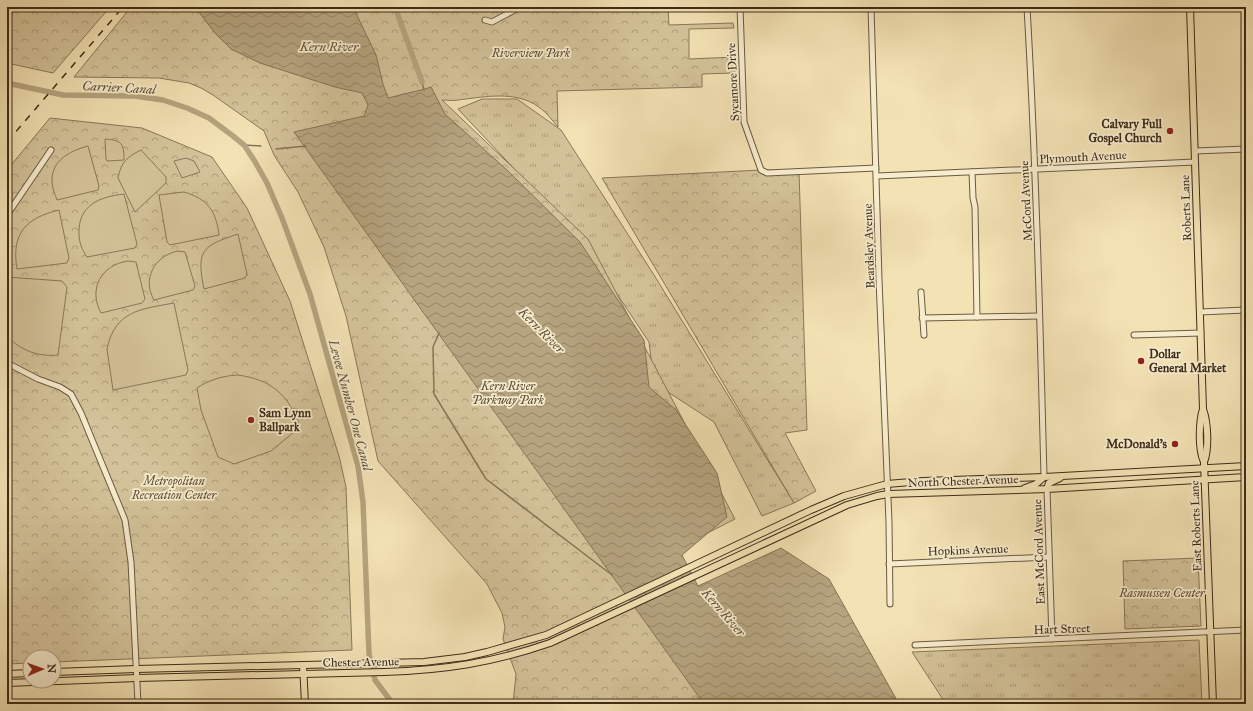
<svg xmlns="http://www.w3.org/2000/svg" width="1253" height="711" font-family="'IM FELL Great Primer',serif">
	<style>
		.grass { fill: url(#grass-tufts); stroke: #88785a }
		.park { fill: url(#park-crowns); stroke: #88785a }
		.pitch { fill: #d4c39a; stroke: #88785a }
		.water { fill: url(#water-waves); stroke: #857456 }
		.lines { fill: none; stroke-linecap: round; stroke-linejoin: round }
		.stream { stroke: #857456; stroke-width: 1.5 }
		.canal { stroke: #b5a47f; stroke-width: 5.5 }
		.minor-casing { stroke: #6a5a40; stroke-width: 7 }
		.major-casing { stroke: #3d2c19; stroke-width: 8 }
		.minor { stroke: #f7ecce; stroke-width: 5 }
		.major { stroke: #f3e2b4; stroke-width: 6 }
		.rail { stroke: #3d2c19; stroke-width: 1.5; stroke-dasharray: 7 7; stroke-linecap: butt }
		.poi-dot { fill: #8f2418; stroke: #f7ecce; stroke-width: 1.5 }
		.labels { text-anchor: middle; stroke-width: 3.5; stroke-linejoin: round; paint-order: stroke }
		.park-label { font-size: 12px; font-style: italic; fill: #5b4a33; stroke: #f7ecce }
		.street-label { font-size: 12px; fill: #3d2c19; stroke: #f7ecce }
		.poi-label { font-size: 12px; font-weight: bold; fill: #3d2c19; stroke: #f7ecce; text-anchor: end }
		.water-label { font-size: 13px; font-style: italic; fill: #615038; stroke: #f7ecce }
	</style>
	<defs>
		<pattern id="grass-tufts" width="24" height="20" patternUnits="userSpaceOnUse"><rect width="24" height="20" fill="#d4c39a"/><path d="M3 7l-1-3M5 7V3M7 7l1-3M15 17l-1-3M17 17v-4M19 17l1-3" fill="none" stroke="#ad9f7d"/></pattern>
		<pattern id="park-crowns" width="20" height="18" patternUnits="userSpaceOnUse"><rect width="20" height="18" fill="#d4c39a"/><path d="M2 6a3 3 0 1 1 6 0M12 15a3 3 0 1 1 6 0" fill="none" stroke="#ad9f7d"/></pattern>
		<pattern id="water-waves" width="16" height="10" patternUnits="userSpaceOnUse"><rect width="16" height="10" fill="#b5a47f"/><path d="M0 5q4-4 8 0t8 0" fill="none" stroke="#948667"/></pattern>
	</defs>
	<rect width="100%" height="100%" fill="#f3e2b4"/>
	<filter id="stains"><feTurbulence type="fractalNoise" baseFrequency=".005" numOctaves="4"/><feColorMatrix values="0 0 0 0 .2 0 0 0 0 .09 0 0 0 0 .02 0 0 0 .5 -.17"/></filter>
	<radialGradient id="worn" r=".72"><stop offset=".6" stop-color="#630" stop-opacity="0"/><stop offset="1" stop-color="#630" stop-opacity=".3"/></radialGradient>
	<!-- grass -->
	<g class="grass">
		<path d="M482,99H517L561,130L654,275L794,503L762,516L714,422L654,383L649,342L581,240L458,109Z"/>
		<path d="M1199,640L1202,704H946L912,652Z"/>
	</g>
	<!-- park -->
	<g class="park">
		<path d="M7,7H110L53,73L7,63Z"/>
		<path d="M131,7H668L669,25L733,23L734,28L689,29V59L735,57V73L702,74V87L557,91L558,127C552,120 546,112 539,107C515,90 484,97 458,100C453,101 447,100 442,100L588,239L735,519L674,550L698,595L890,704H513L516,674L503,639L505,627L502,613L487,584L378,461L346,316L324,247L298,192L274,155L264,131L213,95L201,88L189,83L159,78L74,77Z"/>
		<path d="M50,118L142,128L212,157L247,208L290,301L339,456L346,487L352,650L54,662V657H30V663L7,664V170Z"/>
		<path d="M761,170L799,171L807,430L785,433L816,491L794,503L602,178Z"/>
		<path d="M1198,558L1201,626L1125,629L1123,561Z"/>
	</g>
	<!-- pitch -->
	<g class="pitch">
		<path d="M105,139C122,140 124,144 124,160L107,161L106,159Z"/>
		<path d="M88,146L99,186L98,190L57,200C55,194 52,188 52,182C51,160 70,151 88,146Z"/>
		<path d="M141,150L166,177V183L135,212L118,178C121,162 127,157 141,150Z"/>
		<path d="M186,158L194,161L200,172L182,178L174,161Z"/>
		<path d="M184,192C208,199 216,211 219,235L170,245L167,242L159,195Z"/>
		<path d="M124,194L137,244L135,248L87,257C82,250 79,242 79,234C78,205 99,197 124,194Z"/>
		<path d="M59,210L69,258L67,263L17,269C11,233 26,218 59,210Z"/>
		<path d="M238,234L247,274L245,278L204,289C196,250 202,246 238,234Z"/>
		<path d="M177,251L185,252L195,286L193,290L154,300C142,279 154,257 177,251Z"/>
		<path d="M128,261L136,262L145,299L142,303L101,313C88,289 101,265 128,261Z"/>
		<path d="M7,277L62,281L67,287L58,355C39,357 21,351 7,336Z"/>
		<path d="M174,303L188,370L186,375L113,390L107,349C115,310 142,309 174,303Z"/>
		<path d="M237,375C271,379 289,395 300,427L271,451L234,464L218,457L201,410L197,388C209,380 222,376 237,375Z"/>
	</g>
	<!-- water -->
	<path class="water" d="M195,7H353L376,55L383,84L388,98L425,89L431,87L445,114L507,170L580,242L644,340L649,387L676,410L717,473L727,517L682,555L698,586L781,548L829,579L899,704H704L294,132L364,116L368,105L362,93L335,87L260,63L231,49L215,33Z"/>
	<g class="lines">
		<!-- stream -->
		<g class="stream">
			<path d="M422,82L424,90"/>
			<path d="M244,145L261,146"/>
			<path d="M276,149L306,146"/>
			<path d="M439,333L433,347L434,394L486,479L612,575"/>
		</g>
		<!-- canal -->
		<g class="canal">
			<path d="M395,7L422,82"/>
			<path d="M7,83L63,95L135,96L163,100L187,108L209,118L233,136L244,145L254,160L267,183L282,218L310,294L358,466L363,502L369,654L375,680L393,704"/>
		</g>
		<!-- minor casing -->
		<g class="minor-casing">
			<g id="minor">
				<path d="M740,7L744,122L761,170L767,173L876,168"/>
				<path d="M871,7L879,280L889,522L890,604"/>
				<path d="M1027,7C1036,164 1040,320 1044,477"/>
				<path d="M485,20L492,22L520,7"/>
				<path d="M1195,151L1246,149"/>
				<path d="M972,172L973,198L975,207L977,317"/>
				<path d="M877,176L1195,162"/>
				<path d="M7,215L51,150"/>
				<path d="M921,292L924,335"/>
				<path d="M1200,312L1246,310"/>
				<path d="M922,318L1039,316"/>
				<path d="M1134,335L1201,333"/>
				<path d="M7,363L38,379L60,387L71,394L81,413L125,520L131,562L138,704"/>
				<path d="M1047,489L1052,639"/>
				<path d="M889,564L1049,557"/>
				<path d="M915,645L1246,630"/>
			</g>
		</g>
		<!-- major casing -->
		<g class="major-casing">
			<g id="major">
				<path d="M1190,7L1203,409C1208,423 1209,449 1204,462L1213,704"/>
				<path d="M1203,409C1199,422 1198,449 1204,462"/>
				<path d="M1025,488L1036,484L1044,477"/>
				<path d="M1047,489L1049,483L1060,478"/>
				<path d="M303,665L305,704"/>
				<path d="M54,672L136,669L424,662L465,657L487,652L546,635L811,510L844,496L887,484L923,481L1044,477L1246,466"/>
				<path d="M7,674L30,673"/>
				<path d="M7,683L137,678L384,672C444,670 492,663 550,643L847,505L877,496L888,494L1047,489L1246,477"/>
			</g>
		</g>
		<!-- minor -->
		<use href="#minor" class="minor"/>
		<!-- major -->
		<use href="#major" class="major"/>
		<!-- rail -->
		<path class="rail" d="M7,142L123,7"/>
	</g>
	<!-- markers -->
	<g class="poi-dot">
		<circle cx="1170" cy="131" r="4"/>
		<circle cx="1141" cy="361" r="4"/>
		<circle cx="251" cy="420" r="4"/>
		<circle cx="1175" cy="444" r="4"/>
	</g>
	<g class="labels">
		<!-- park labels -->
		<g class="park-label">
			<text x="531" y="57">Riverview Park</text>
			<text x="508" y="390">Kern River<tspan x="508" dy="14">Parkway Park</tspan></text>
			<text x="174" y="485">Metropolitan<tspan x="174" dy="14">Recreation Center</tspan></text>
			<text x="1162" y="597">Rasmussen Center</text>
		</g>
		<!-- street labels -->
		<g class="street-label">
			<text transform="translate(733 82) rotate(-93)" y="4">Sycamore Drive</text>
			<text transform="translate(1083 157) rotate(-3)" y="4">Plymouth Avenue</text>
			<text transform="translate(1026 201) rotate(-93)" y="4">McCord Avenue</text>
			<text transform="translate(1186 208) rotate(-92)" y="4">Roberts Lane</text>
			<text transform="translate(869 246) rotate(-92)" y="4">Beardsley Avenue</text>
			<text transform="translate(963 481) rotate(-2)" y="4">North Chester Avenue</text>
			<text transform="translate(1196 526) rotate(-92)" y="4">East Roberts Lane</text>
			<text transform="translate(968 550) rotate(-2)" y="4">Hopkins Avenue</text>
			<text transform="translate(1039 552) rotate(-92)" y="4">East McCord Avenue</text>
			<text transform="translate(1062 629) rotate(-2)" y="4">Hart Street</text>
			<text transform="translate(361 662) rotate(-1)" y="4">Chester Avenue</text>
		</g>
		<!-- poi labels -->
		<g class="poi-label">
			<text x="1162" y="128">Calvary Full<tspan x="1162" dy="14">Gospel Church</tspan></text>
			<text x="1149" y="358" text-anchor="start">Dollar<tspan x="1149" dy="14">General Market</tspan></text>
			<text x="259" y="417" text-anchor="start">Sam Lynn<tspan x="259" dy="14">Ballpark</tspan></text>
			<text x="1167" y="448">McDonald's</text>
		</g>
		<!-- water labels -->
		<g class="water-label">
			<text x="329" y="51">Kern River</text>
			<text transform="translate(119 87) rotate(3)" y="5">Carrier Canal</text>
			<text transform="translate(542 330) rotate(45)" y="5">Kern River</text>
			<text transform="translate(351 405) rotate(75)" y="5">Levee Number One Canal</text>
			<text transform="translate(724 612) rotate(49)" y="5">Kern River</text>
		</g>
	</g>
	<!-- margin -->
	<rect width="1253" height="711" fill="none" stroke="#f3e2b4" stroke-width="24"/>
	<rect x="8" y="8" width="1237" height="695" fill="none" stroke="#3d2c19" stroke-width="2"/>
	<rect x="12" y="12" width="1229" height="687" fill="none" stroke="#3d2c19"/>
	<!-- north arrow -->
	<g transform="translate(42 669) rotate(88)"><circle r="19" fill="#f7ecce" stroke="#ad9f86"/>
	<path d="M0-3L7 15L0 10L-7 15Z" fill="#8f2418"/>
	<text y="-6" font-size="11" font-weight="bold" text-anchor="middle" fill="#3d2c19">N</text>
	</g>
	<rect width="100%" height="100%" filter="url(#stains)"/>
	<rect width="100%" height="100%" fill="url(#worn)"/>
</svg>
